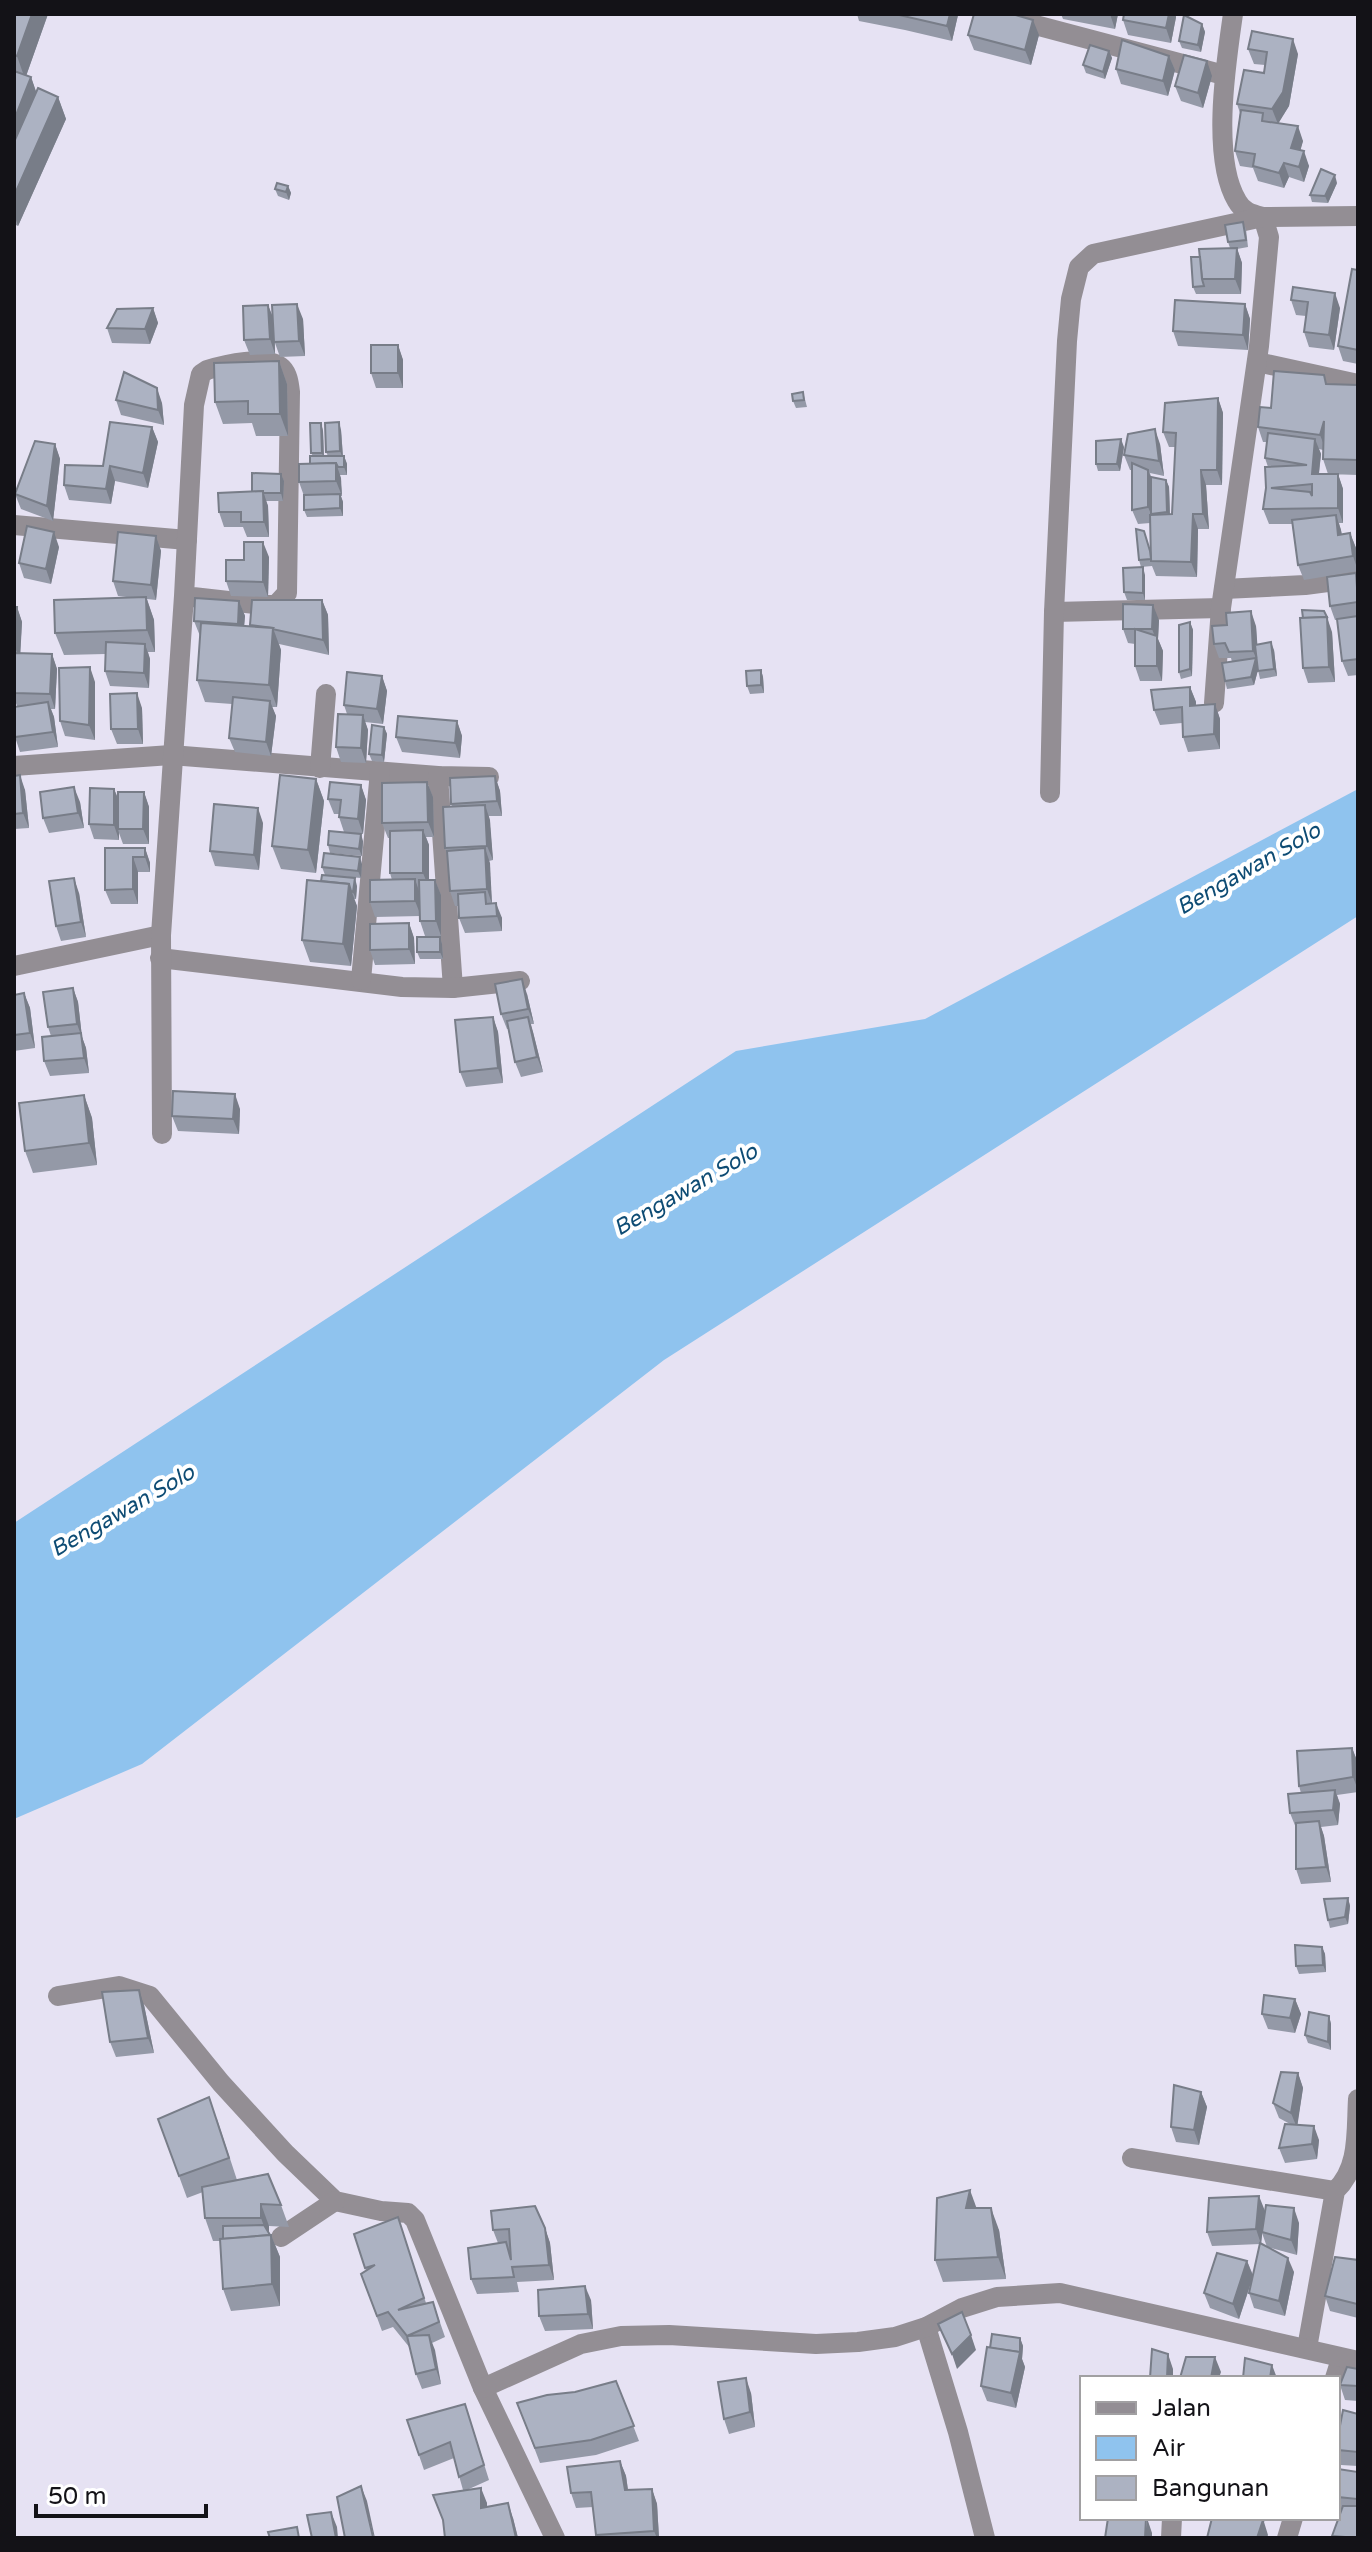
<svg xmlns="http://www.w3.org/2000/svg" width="1372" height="2552" font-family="'Varela Round',sans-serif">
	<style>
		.water { fill: #8fc3ee }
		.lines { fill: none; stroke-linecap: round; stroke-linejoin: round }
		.minor { stroke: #938e94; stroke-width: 20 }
		.wall { fill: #9499a7 }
		.shaded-wall { fill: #787d88 }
		.building { fill: #acb2c2; stroke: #787d88; stroke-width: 2; fill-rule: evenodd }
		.labels { text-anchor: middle; stroke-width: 8; stroke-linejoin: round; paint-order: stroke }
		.water-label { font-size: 22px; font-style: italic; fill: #0e4c74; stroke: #fff }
	</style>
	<rect width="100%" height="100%" fill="#e6e2f3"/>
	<!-- water -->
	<path class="water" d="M1358,789V916L664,1360L142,1764L14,1819V1523L736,1051L925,1019Z"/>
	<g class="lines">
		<!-- minor -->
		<g class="minor">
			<path d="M994,14L1224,75"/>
			<path d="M1233,14C1226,63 1211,158 1237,201C1243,212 1252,214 1263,217"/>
			<path d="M1257,362L1358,384"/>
			<path d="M14,525L187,540"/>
			<path d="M1224,589L1305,585L1358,578"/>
			<path d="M1054,612L1221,608"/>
			<path d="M1214,703L1221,608L1259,346L1269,237L1263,217"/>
			<path d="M14,766L171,755L438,776L489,777"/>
			<path d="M320,768L326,694"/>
			<path d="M438,776L453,988"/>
			<path d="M1050,793L1054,612L1067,341L1071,299L1079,267L1093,254L1263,217L1358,216"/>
			<path d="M160,958L402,987L453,988L520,981"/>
			<path d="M14,966L161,935"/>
			<path d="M361,980L380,771"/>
			<path d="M162,1134L161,935L184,596L194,405L201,374L207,370C223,365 268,354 282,368C288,374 289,384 290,392L287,593L276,605H264L184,596"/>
			<path d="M58,1996L119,1986L150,1996L221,2083L285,2153L335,2201L381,2211L408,2213L415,2220L483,2388L555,2538"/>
			<path d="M1132,2158L1335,2191"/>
			<path d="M281,2237L335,2201"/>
			<path d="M926,2327L958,2432L985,2538"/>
			<path d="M1307,2348L1335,2191C1360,2168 1356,2131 1358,2099"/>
			<path d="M1335,2378L1341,2359"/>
			<path d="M483,2388L581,2344L621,2336L669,2335L816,2344L858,2342L895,2337L926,2327L962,2308L997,2297L1060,2293L1358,2361"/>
			<path d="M1171,2538L1172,2518"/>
			<path d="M1287,2538L1293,2518"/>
		</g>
	</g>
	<!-- wall -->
	<g class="wall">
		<path d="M14,14H48L26,76L31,77L36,92L58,97L66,119L18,226L14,224Z"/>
		<path d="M857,14H958V15L952,41L905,30L859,21Z"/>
		<path d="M1061,14H1118L1115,29L1063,19Z"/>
		<path d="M1124,14H1175L1176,17L1171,43L1128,35L1123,20Z"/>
		<path d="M1202,24L1205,32L1201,52L1182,48L1179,41Z"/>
		<path d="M968,35H1039L1031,65L974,50Z"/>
		<path d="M1248,49L1298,54L1289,106L1278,123L1303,141L1300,150L1309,166L1304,182L1289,177L1284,188L1258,181L1253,168L1240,166L1235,151L1240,113L1237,104L1264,73L1265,65L1254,64Z"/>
		<path d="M1109,51L1112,58L1105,79L1086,73L1083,65Z"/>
		<path d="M1169,56L1175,70L1168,96L1121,84L1116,69Z"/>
		<path d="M1212,76L1203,108L1181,101L1175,86Z"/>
		<path d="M1337,183L1328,203L1312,202L1310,195Z"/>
		<path d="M288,186L291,193L289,200L278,196L275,189Z"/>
		<path d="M1243,222L1246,229L1248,247L1237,249L1242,263L1241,294H1196L1193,287L1200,257L1230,248L1228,242Z"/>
		<path d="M1358,270V364L1343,361L1338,346Z"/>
		<path d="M1291,300L1340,308L1334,350L1309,347L1304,332L1306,316L1296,315Z"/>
		<path d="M1245,304L1250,319L1248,350L1178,346L1173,331Z"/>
		<path d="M268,305L273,318L303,319L305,356L280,357L275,343V354L250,355L244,340Z"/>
		<path d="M153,308L158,323L150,344L112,343L107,328Z"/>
		<path d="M398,345L403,360V388H376L371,373Z"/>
		<path d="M279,361L287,384L288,436H256L252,423L223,424L215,402Z"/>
		<path d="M1327,384L1358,385V475L1328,474L1323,459V450L1319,449L1321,454L1319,474H1338L1343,489V523H1339L1342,534L1350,533L1356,548L1358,571L1304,580L1298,565L1292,524H1269L1263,509L1268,467L1265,458L1267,442H1263L1258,427L1271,408Z"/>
		<path d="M803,392L807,407L796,408L793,401Z"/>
		<path d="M1218,398L1223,413L1222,485H1206L1209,529H1198L1197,577L1156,576L1152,566L1141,567L1139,560L1150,550V523L1138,524L1132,510V470H1130L1124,455L1160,444L1164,476L1150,473L1151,477L1166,480L1169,487L1170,514H1172L1176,447H1169L1163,432Z"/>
		<path d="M116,400L162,403L164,425L121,415Z"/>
		<path d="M321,423L323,431L324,456H328L326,452L341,430L343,456H344L347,464V475H340L342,496H341L343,502V516L307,517L304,510V496L299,482L310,464L313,456L311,453Z"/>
		<path d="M152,427L158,442L148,488L115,481L111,504L69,500L64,485L103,466Z"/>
		<path d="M55,444L60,459L53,521L21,509L15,494Z"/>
		<path d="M1124,447L1120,471H1098L1096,464Z"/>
		<path d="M281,474L284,481L283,501H266L268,506L269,537H247L243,527H224L219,512Z"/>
		<path d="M156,536L161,551L156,600L147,599L154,620L155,652H148L150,659L149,688L110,686L105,671V654L64,655L55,633L135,598L118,596L113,581Z"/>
		<path d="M59,547L51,584L24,578L19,563Z"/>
		<path d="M269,557L268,597L231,596L226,581L244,560Z"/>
		<path d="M1145,575V600H1127L1124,592Z"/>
		<path d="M1358,577V675L1348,676L1342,661L1337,620H1335L1330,606Z"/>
		<path d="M322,600L328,615L329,655L279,644L281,650L277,707H272L276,716L271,756L235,752L229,738L232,704L205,702L197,680L200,636L194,621L239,601L245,616L244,626L250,627V625Z"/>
		<path d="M14,607H17L22,622L20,653L52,654L57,669L55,709H51L54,717L58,747L20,752L15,737L17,706L14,698Z"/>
		<path d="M1159,620L1158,639L1163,651L1162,681H1140L1135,666V644L1128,643L1123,629Z"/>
		<path d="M1190,622L1193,630L1192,676L1181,679L1179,672Z"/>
		<path d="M1256,626L1257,644L1274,650L1277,676L1260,679L1258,670L1254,685L1227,689L1225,681L1232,662L1231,658H1219L1214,644Z"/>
		<path d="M1332,632L1335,682L1308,683L1303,668Z"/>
		<path d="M761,670L763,677L764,693L750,694L747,686Z"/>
		<path d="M382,676L387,691L383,724L365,722L368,730L366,763L341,762L336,747L347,714L344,705Z"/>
		<path d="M95,682V740L65,736L60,721Z"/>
		<path d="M1190,687L1196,702V706L1215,704L1220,719V749L1188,752L1183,737L1182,723L1160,725L1154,710Z"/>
		<path d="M142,708L143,744H117L111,729Z"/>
		<path d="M457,721L462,736L460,758L402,752L396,737Z"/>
		<path d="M384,727L387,734L384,762L372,761L369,754Z"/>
		<path d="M14,776L25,790L29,828L14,829Z"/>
		<path d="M495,776L500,791L502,816H489L493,860L489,861L492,904L502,918V931L465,933L459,918L458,906H455L450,891L447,854L445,848L452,806L451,804Z"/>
		<path d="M316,779L324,801L316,873L281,869L272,846Z"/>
		<path d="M427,782L433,797L434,837H426L429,845V880H435L441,895V936H425L420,921V916L375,917L370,902L392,880L390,873V838H388L382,823Z"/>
		<path d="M361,785L366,800L363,834L344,832L339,817V814H334L328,799Z"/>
		<path d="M114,789L118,798L144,792L149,807V844H123L119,833V840L94,839L89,824Z"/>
		<path d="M80,802L84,828L49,833L43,818Z"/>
		<path d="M263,823L259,870L215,866L210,851Z"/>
		<path d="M363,841L362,856L330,853L328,845Z"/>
		<path d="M105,848H145L150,863V872H138V904H111L105,890Z"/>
		<path d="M362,864L361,878L325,875L322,867Z"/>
		<path d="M357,886L356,899H354L357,906L351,966L310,962L302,940Z"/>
		<path d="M79,893L86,937L61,941L56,926Z"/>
		<path d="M409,923L414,938L415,964L375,965L370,950Z"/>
		<path d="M440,937L442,944L443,959H420L417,952Z"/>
		<path d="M73,988L78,1002L82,1037L86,1048L89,1073L50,1076L44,1061L51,1036L48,1027Z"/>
		<path d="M24,993L30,1008L35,1048L14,1051V995Z"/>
		<path d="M527,994L534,1024H531L543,1072L521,1077L515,1062L508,1029H507L501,1014Z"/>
		<path d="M493,1017L498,1032L503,1083L466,1087L460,1072Z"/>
		<path d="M84,1095L92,1118L97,1165L33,1173L25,1151Z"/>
		<path d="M240,1109L239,1134L178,1131L172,1116Z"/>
		<path d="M1352,1748L1358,1763V1792L1337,1795L1340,1804L1338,1825L1321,1827L1324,1836L1331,1882L1301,1884L1296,1869V1828L1290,1813L1301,1793L1299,1786Z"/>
		<path d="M1348,1898L1350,1906L1348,1924L1330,1928L1328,1920Z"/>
		<path d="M1322,1947L1325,1954L1326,1972L1299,1974L1296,1966Z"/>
		<path d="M1295,1999L1301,2014L1295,2033L1268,2029L1262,2014Z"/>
		<path d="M144,2005L154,2053L116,2057L110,2042Z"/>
		<path d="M1329,2016L1331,2024V2050L1308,2043L1305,2035Z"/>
		<path d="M1298,2073L1303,2088L1297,2125L1319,2140L1317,2159L1285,2163L1279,2148L1290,2124L1279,2118L1273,2103Z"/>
		<path d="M1201,2092L1207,2107L1199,2145L1176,2142L1171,2127Z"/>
		<path d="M158,2119H217L237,2180L281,2205L289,2227L269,2226V2234L271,2235L280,2257V2306L231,2311L223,2289L221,2241H213L205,2218L203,2192L187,2198Z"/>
		<path d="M976,2208L999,2230L1006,2279L943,2282L935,2260Z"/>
		<path d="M1265,2211L1299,2223L1297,2255L1267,2247L1262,2233L1261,2244L1294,2272L1285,2316L1254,2308L1249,2293L1252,2280L1239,2319L1210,2308L1204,2293L1247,2261L1253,2275L1260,2244L1212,2246L1207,2232Z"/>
		<path d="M545,2228L550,2243L554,2280L517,2282L519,2292L477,2294L471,2279L498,2243L493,2230Z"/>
		<path d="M403,2232L426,2303L433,2302L445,2337L432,2343L441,2384L422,2389L416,2374L410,2348L393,2327L382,2331L361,2274L366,2271L354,2234Z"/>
		<path d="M1358,2260V2318L1330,2311L1325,2296Z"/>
		<path d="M591,2300L593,2329L545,2331L539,2316Z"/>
		<path d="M1020,2338L1023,2346L1022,2359L1025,2367L1016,2408L987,2401L981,2386L990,2348Z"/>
		<path d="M1358,2369V2401L1345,2400L1340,2385Z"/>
		<path d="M616,2381L639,2441L596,2455L540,2463L517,2403L575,2392Z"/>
		<path d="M751,2393L755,2427L729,2434L724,2419Z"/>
		<path d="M1358,2414V2466L1341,2465L1338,2457V2436Z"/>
		<path d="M470,2419L489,2480L469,2489L487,2503V2507L513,2518L518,2538H445L444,2523L433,2495L463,2490L454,2458L424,2470L407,2420Z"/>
		<path d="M620,2461L626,2476L628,2490L652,2489L657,2504L659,2538H597L593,2507L576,2508L571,2493Z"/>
		<path d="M1338,2469L1358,2472V2538H1333L1332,2536L1341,2512H1338Z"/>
	</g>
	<!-- shaded-wall -->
	<g class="shaded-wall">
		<path d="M32,14H48L25,79L17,56Z"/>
		<path d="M950,14L958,15L952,41L947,26Z"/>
		<path d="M1110,14H1118L1115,29Z"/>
		<path d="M1169,14H1175L1176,17L1171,43L1166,28Z"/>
		<path d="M1033,20L1039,35L1031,65L1025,50Z"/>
		<path d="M1202,24L1205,32L1201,52L1198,45Z"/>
		<path d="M1293,39L1298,54L1289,106L1278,124L1272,109Z"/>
		<path d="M1109,51L1112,58L1105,79L1103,72Z"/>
		<path d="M1169,56L1175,70L1168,96L1163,81Z"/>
		<path d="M1207,61L1212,76L1203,108L1198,93Z"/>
		<path d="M31,77L39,100L14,163V120Z"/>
		<path d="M58,97L66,119L18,226L14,214V196Z"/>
		<path d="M1298,126L1303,141L1297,163L1291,148Z"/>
		<path d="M1304,151L1309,166L1304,182L1299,167Z"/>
		<path d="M1284,163L1289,177L1284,188L1279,173Z"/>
		<path d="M1335,175L1337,183L1328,203L1325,196Z"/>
		<path d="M288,186L291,193L289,200L286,192Z"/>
		<path d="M1237,248L1242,263L1241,294L1235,279Z"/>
		<path d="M1335,293L1340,308L1334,350L1329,335Z"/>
		<path d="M297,304L303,319L305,356L299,341Z"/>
		<path d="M1245,304L1250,319L1248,350L1243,335Z"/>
		<path d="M268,305L274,320L275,354L270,339Z"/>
		<path d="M153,308L158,323L150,344L145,329Z"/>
		<path d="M398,345L403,360V388L398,373Z"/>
		<path d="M279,361L287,384L288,436L280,414Z"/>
		<path d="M157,388L162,403L164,425L158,410Z"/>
		<path d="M1218,398L1223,413L1222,485L1217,470Z"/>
		<path d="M1324,421L1326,450L1320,435Z"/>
		<path d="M339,422L341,430L343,459L340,451Z"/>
		<path d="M321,423L323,431L324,460L322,453Z"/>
		<path d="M152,427L158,442L148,488L143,473Z"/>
		<path d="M1155,429L1160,444L1164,476L1159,461Z"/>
		<path d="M1121,439L1124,447L1120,471L1117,464Z"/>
		<path d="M1315,439L1321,454L1317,489L1312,474Z"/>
		<path d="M55,444L60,459L53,521L47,506Z"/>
		<path d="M344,456L347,464V475L344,467Z"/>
		<path d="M336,463L341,478L342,496L336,481Z"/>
		<path d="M110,466L115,481L111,504L106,489Z"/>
		<path d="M1148,470L1154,485L1151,514L1148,507Z"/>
		<path d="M1201,470L1206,485L1209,529L1203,514Z"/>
		<path d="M281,474L284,481L283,501L281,493Z"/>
		<path d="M1338,474L1343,489V523L1338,508Z"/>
		<path d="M1166,480L1169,487L1170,519L1167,512Z"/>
		<path d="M263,491L268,506L269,537L264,522Z"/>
		<path d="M340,494L343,502V516L340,508Z"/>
		<path d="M1193,514L1198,529L1197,577L1191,562Z"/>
		<path d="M1336,515L1341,530L1343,550L1338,535Z"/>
		<path d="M54,532L59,547L51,584L46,569Z"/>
		<path d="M1350,533L1356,548L1358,571L1353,556Z"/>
		<path d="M156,536L161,551L156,600L151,585Z"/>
		<path d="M263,542L269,557L268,597L263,582Z"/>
		<path d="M1143,567L1145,575V600L1143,593Z"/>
		<path d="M146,597L154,620L155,652L147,630Z"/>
		<path d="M322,600L328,615L329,655L323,640Z"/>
		<path d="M239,601L245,616L243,639L238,624Z"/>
		<path d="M1153,605L1159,620L1158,639L1163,651L1162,681L1157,666V642L1152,629Z"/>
		<path d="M17,607L22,622L20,660L14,645Z"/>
		<path d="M1251,611L1256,626L1259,666L1254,685L1251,677L1256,658L1253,651Z"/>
		<path d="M1327,617L1332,632L1335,682L1329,667Z"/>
		<path d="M1190,622L1193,630L1192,676L1190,669Z"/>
		<path d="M273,628L281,650L277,707L269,685Z"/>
		<path d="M1271,642L1274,650L1277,676L1274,669Z"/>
		<path d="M145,644L150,659L149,688L144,673Z"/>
		<path d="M52,654L57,669L55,709L50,694Z"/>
		<path d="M90,667L95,682V740L89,725Z"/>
		<path d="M761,670L763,677L764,693L761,685Z"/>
		<path d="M382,676L387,691L383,724L377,709Z"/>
		<path d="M1190,687L1196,702L1195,721L1190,706Z"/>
		<path d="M137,693L142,708L143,744L138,729Z"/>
		<path d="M270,701L276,716L271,756L266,742Z"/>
		<path d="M48,702L54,717L58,747L53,732Z"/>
		<path d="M1215,704L1220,719V749L1214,734Z"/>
		<path d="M363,715L368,730L366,763L361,748Z"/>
		<path d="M457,721L462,736L460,758L455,743Z"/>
		<path d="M384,727L387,734L384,762L382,755Z"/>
		<path d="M20,775L25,790L29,828L23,813Z"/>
		<path d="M495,776L500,791L502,816L497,801Z"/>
		<path d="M316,779L324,801L316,873L308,850Z"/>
		<path d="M427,782L433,797L434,837L428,822Z"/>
		<path d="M361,785L366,800L363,834L358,819Z"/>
		<path d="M74,787L80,802L84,828L78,813Z"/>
		<path d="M114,789L120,804L118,829L119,833V840L114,825Z"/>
		<path d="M144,792L149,807V844L143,829Z"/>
		<path d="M485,805L490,820L493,860L487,846Z"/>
		<path d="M258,808L263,823L259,870L254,855Z"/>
		<path d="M423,830L429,845V888L423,873Z"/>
		<path d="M361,834L363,841L362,856L359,849Z"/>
		<path d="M145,848L150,863V872L145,857Z"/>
		<path d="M485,848L490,863L492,904L487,889Z"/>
		<path d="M133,857L138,872V904L133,889Z"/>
		<path d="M360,857L362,864L361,878L358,871Z"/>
		<path d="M74,878L79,893L86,937L81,922Z"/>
		<path d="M355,878L357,886L356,899L353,892Z"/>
		<path d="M415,879L420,894L421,916L415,901Z"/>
		<path d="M435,880L441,895V936L436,921Z"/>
		<path d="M349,884L357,906L351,966L343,944Z"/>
		<path d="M496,903L502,918V931L497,916Z"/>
		<path d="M409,923L414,938L415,964L409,949Z"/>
		<path d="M440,937L442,944L443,959L440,952Z"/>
		<path d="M522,979L527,994L534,1024L528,1009Z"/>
		<path d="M73,988L78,1002L82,1037L86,1048L89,1073L84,1058L81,1035L77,1024Z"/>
		<path d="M24,993L30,1008L35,1048L30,1033Z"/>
		<path d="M493,1017L498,1032L503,1083L498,1068Z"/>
		<path d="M528,1017L533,1032L543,1072L537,1057Z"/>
		<path d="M235,1094L240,1109L239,1134L233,1119Z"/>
		<path d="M84,1095L92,1118L97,1165L89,1143Z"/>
		<path d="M1352,1748L1358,1763V1790L1353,1777Z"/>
		<path d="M1335,1790L1340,1804L1338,1825L1333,1810Z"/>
		<path d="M1319,1821L1324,1836L1331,1882L1326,1867Z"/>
		<path d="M1348,1898L1350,1906L1348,1924L1345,1917Z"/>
		<path d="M1322,1947L1325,1954L1326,1972L1323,1965Z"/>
		<path d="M139,1990L144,2005L154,2053L148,2038Z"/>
		<path d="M1295,1999L1301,2014L1295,2033L1290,2018Z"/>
		<path d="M1329,2016L1331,2024V2050L1328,2042Z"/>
		<path d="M1298,2073L1303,2088L1297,2128L1291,2113Z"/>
		<path d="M1201,2092L1207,2107L1199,2145L1194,2130Z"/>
		<path d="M1314,2126L1319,2140L1317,2159L1312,2144Z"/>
		<path d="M970,2190L978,2212L966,2208Z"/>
		<path d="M1259,2196L1265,2211L1261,2244L1256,2229Z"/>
		<path d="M261,2204L269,2226V2240L261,2218Z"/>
		<path d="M991,2208L999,2230L1006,2279L998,2257Z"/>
		<path d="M1294,2208L1299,2223L1297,2255L1291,2240Z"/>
		<path d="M545,2228L550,2243L554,2280L549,2265Z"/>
		<path d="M271,2235L280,2257V2306L272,2284Z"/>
		<path d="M1288,2258L1294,2272L1285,2316L1279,2301Z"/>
		<path d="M1247,2261L1253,2276L1239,2319L1233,2304Z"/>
		<path d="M585,2286L591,2300L593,2329L588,2314Z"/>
		<path d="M429,2335L435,2350L441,2384L436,2369Z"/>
		<path d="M971,2335L976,2350L957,2369L952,2354Z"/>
		<path d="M1020,2338L1023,2346L1022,2359L1025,2367L1016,2408L1011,2393Z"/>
		<path d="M1168,2354L1173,2369V2378H1167Z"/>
		<path d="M1215,2357L1221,2372L1219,2378H1211Z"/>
		<path d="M1272,2365L1277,2378H1270Z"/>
		<path d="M746,2378L751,2393L755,2427L750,2412Z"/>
		<path d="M620,2461L626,2476L630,2505L625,2490Z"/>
		<path d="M361,2486L367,2501L375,2538H374Z"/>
		<path d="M481,2488L487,2503V2523L481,2508Z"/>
		<path d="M652,2489L657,2504L659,2538H657L654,2531Z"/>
		<path d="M508,2503L513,2518L518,2538H516Z"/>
		<path d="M331,2512L337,2527L338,2538H336Z"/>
		<path d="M1147,2518L1152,2533V2538H1145Z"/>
		<path d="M1262,2518H1266L1264,2522L1268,2535L1267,2538H1257L1263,2520Z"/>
	</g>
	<!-- building -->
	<g class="building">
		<path d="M14,14H32L17,56L14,55Z"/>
		<path d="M900,14H950L947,26L899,15Z"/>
		<path d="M974,14H1012L1033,20L1025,50L968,35Z"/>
		<path d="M1124,14H1169L1166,28L1123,20Z"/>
		<path d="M1184,15L1202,24L1198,45L1179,41Z"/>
		<path d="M1252,31L1293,39L1283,92L1272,109L1237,104L1244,70L1264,73L1267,52L1248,49Z"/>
		<path d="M1122,40L1169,56L1163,81L1116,69Z"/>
		<path d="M1090,45L1109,51L1103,72L1083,65Z"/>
		<path d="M1184,55L1207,61L1198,93L1175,86Z"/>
		<path d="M14,71L31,77L14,120Z"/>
		<path d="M38,88L58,97L14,196V142Z"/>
		<path d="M1241,110L1263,113L1262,121L1298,126L1291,148L1304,151L1299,167L1284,163L1279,173L1253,166L1255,154L1235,151Z"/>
		<path d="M1321,169L1335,175L1325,196L1310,195Z"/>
		<path d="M277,183L288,186L286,192L275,189Z"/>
		<path d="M1243,222L1246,240L1228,242L1225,225Z"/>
		<path d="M1237,248L1235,279H1202L1199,249Z"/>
		<path d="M1191,257H1200L1202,279L1204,286L1193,287Z"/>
		<path d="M1352,269L1358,270V350L1338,346Z"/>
		<path d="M1293,287L1335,293L1329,335L1304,332L1308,302L1291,300Z"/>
		<path d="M1175,300L1245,304L1243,335L1173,331Z"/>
		<path d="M297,304L299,341L274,342L272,305Z"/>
		<path d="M268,305L270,339L244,340L243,306Z"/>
		<path d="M153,308L145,329L107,328L117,309Z"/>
		<rect x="371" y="345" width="27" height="28"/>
		<path d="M279,361L280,414H248V401L215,402L214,363Z"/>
		<path d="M1274,371L1324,375L1326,384L1358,385V460L1323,459L1324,421L1320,435L1258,427L1260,407L1271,408Z"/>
		<path d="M124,372L157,388L158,410L116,400Z"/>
		<path d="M803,392L804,400L793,401L792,394Z"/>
		<path d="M1218,398L1217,470H1201L1203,514H1193L1191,562L1151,561L1150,515L1172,514L1176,433L1163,432L1165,403Z"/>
		<path d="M110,422L152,427L143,473L110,466L106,489L64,485L65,465L103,466Z"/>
		<path d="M339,422L340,451L326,452L325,423Z"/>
		<path d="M310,423H321L322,453H311Z"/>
		<path d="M1155,429L1159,461L1124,455L1128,434Z"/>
		<path d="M1268,433L1315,439L1312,474H1338V508L1263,509L1266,488L1265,467L1307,465L1265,458ZM1312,484V496L1310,492L1271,488Z"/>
		<path d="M1121,439L1117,464H1096V441Z"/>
		<path d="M35,441L55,444L47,506L15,494Z"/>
		<path d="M310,456H344V467H338L336,463L310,464Z"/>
		<path d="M336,463V481L299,482V464Z"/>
		<path d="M1132,463L1148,470V507L1132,510Z"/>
		<path d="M252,473L281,474V493H263V491L252,492Z"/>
		<path d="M1151,477L1166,480L1167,512L1151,514Z"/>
		<path d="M263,491L264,522H241V512H219L218,493Z"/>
		<path d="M340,494V508L304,510V495Z"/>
		<path d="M1336,515L1338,535L1350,533L1353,556L1298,565L1292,520Z"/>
		<path d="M27,526L54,532L46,569L19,563Z"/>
		<path d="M1136,529L1144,531L1150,551L1151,559L1139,560Z"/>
		<path d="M118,532L156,536L151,585L113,581Z"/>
		<path d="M244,542H263V582L226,581V560H244Z"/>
		<path d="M1143,567V593L1124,592L1123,568Z"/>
		<path d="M1356,573L1358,602L1330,606L1327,577Z"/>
		<path d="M146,597L147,630L55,633L54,600Z"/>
		<path d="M195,598L239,601L238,624L194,621Z"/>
		<path d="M252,600H322L323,640L272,629L273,628L250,625Z"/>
		<path d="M1123,604L1153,605L1152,629H1123Z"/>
		<path d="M14,607H17L14,645Z"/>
		<path d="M1302,610L1324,611L1327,617L1303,618Z"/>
		<path d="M1251,611L1253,651L1229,652L1225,643L1214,644L1212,626L1227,625L1226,613Z"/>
		<path d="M1358,616V659L1342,661L1337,619Z"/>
		<path d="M1327,617L1329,667L1303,668L1300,618Z"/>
		<path d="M1190,622V669L1179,672V625Z"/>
		<path d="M201,623L273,628L269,685L197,680Z"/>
		<path d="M1135,629L1157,636V666H1135Z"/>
		<path d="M106,642L145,644L144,673L105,671Z"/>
		<path d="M1271,642L1274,669L1258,671L1255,645Z"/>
		<path d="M14,653L52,654L50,694L14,693Z"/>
		<path d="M1256,658L1251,677L1225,681L1222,663Z"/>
		<path d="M90,667L89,725L60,721L59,668Z"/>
		<path d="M761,670V685L747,686L746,671Z"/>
		<path d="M347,672L382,676L377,709L344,705Z"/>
		<path d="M1190,687V706L1215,704L1214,734L1183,737L1182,707L1154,710L1151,690Z"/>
		<path d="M137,693L138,729H111L110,694Z"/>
		<path d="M233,697L270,701L266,742L229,738Z"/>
		<path d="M48,702L53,732L15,737L14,707Z"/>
		<path d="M338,714L363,715L361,748L336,747Z"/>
		<path d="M398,716L457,721L455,743L396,737Z"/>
		<path d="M372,725L384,727L382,755L369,754Z"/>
		<path d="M20,775L23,813L14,814V776Z"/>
		<path d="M280,775L316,779L308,850L272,846Z"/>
		<path d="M495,776L497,801L451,804L450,778Z"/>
		<path d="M330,782L361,785L358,819L339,817L341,800L328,799Z"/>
		<path d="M427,782L428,822L382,823V783Z"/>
		<path d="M74,787L78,813L43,818L40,792Z"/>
		<path d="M90,788L114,789V825L89,824Z"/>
		<path d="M118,792H144L143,829H118Z"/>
		<path d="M214,804L258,808L254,855L210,851Z"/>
		<path d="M485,805L487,846L445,848L443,807Z"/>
		<path d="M423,830V873H390V831Z"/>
		<path d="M329,831L361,834L359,849L328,845Z"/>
		<path d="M105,848H145V857H133V889L105,890Z"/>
		<path d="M485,848L487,889L450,891L447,851Z"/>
		<path d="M324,853L360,857L358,871L322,867Z"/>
		<path d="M322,875L355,878L353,892L351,891L349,884L321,881Z"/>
		<path d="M74,878L81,922L56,926L49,881Z"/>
		<path d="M415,879V901L370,902V880Z"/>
		<path d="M307,880L349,884L343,944L302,940Z"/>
		<path d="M419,880H435L436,921H420Z"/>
		<path d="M485,892L486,904L496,903L497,916L459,918L458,894Z"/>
		<path d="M409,923V949L370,950V924Z"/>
		<rect x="417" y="937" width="23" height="15"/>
		<path d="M522,979L528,1009L501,1014L495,984Z"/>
		<path d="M73,988L77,1024L48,1027L43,992Z"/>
		<path d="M24,993L30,1033L14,1035V995Z"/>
		<path d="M493,1017L498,1068L460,1072L455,1020Z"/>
		<path d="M528,1017L537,1057L515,1062L507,1021Z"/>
		<path d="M81,1033L84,1058L44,1061L42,1037Z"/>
		<path d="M173,1091L235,1094L233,1119L172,1116Z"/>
		<path d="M84,1095L89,1143L25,1151L19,1103Z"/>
		<path d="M1352,1748L1353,1777L1299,1786L1297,1751Z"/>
		<path d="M1335,1790L1333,1810L1290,1813L1288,1794Z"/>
		<path d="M1319,1821L1326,1867L1296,1869V1823Z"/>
		<path d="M1348,1898L1345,1917L1328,1920L1324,1899Z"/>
		<path d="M1295,1945L1322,1947L1323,1965L1296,1966Z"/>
		<path d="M139,1990L148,2038L110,2042L102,1992Z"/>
		<path d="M1264,1995L1295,1999L1290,2018L1262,2014Z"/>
		<path d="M1309,2012L1329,2016L1328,2042L1305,2035Z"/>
		<path d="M1281,2072L1298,2073L1291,2113L1273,2103Z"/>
		<path d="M1174,2085L1201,2092L1194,2130L1171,2127Z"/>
		<path d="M209,2097L229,2158L179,2176L158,2119Z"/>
		<path d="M1285,2124L1314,2126L1312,2144L1279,2148Z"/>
		<path d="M268,2174L281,2205L261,2204V2218H205L202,2187Z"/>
		<path d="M970,2190L966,2208H991L998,2257L935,2260L937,2198Z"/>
		<path d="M1259,2196L1256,2229L1207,2232L1209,2198Z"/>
		<path d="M1266,2205L1294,2208L1291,2240L1262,2232Z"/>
		<path d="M535,2206L545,2228L549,2265L512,2267L514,2277L471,2279L468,2248L506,2242L511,2260L509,2229L493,2230L491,2211Z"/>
		<path d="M398,2217L424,2298L398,2310L433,2302L439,2322L407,2336L429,2335L436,2369L416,2374L407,2336L388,2312L377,2316L361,2274L375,2265L365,2268L354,2234Z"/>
		<path d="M264,2225L270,2235L223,2239V2226Z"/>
		<path d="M271,2235L272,2284L223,2289L220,2239Z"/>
		<path d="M1260,2243L1288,2258L1279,2301L1249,2293Z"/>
		<path d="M1217,2253L1247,2261L1233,2304L1204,2293Z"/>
		<path d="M1335,2257L1358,2260L1357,2304L1325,2296Z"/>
		<path d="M585,2286L588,2314L539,2316L538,2290Z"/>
		<path d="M962,2312L971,2335L952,2354L938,2324Z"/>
		<path d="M992,2334L1020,2338V2352L990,2348Z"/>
		<path d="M987,2347L1020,2352L1011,2393L981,2386Z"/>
		<path d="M1152,2349L1168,2354L1167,2378H1150Z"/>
		<path d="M1186,2357H1215L1211,2378H1180Z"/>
		<path d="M1245,2358L1272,2365L1270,2378H1243Z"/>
		<path d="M1347,2367L1358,2369V2386L1340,2385Z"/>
		<path d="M746,2378L750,2412L724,2419L718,2382Z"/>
		<path d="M616,2381L634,2426L591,2440L535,2448L517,2403L547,2395L575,2392Z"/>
		<path d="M465,2404L484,2465L459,2477L450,2442L419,2455L407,2420Z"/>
		<path d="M1343,2410L1358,2414V2452L1338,2450V2436Z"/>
		<path d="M620,2461L625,2490L652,2489L654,2531L596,2535L591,2492L571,2493L567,2467Z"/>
		<path d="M1338,2469L1358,2472L1357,2499L1338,2497Z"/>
		<path d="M361,2486L373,2537L345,2538L337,2497Z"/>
		<path d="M481,2488V2508L508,2503L516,2538H445L443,2520L433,2495Z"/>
		<path d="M1343,2506H1358V2538L1332,2536Z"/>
		<path d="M331,2512L336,2538H312L307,2515Z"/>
		<path d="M1108,2518H1146L1145,2538H1105Z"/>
		<path d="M1212,2518H1257L1263,2520L1257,2538H1207Z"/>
		<path d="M297,2527L299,2538H270L268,2532Z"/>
	</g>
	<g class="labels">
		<!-- water labels -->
		<g class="water-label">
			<text transform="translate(1248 868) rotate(-30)" y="8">Bengawan Solo</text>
			<text transform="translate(685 1189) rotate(-30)" y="8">Bengawan Solo</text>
			<text transform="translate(122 1510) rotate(-30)" y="8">Bengawan Solo</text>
		</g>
	</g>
	<!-- border -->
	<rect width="1372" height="2552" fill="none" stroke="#131217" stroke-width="32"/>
	<!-- legend -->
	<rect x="1080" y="2376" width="260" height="144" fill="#ffffff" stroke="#a1a0a2" stroke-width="2"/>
	<rect x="1096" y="2402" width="40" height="12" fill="#938e94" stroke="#a1a0a2" stroke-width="2"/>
	<text x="1152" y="2416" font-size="24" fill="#131217">Jalan</text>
	<rect x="1096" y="2436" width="40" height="24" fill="#8fc3ee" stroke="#a1a0a2" stroke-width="2"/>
	<text x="1152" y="2456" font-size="24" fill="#131217">Air</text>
	<rect x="1096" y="2476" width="40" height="24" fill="#acb2c2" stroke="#a1a0a2" stroke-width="2"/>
	<text x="1152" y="2496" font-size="24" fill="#131217">Bangunan</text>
	<!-- scale -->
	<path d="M36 2504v12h170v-12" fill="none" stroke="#131217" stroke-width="4"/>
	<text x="48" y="2504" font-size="24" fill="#131217" stroke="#ffffff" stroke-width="6" paint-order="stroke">50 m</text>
</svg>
